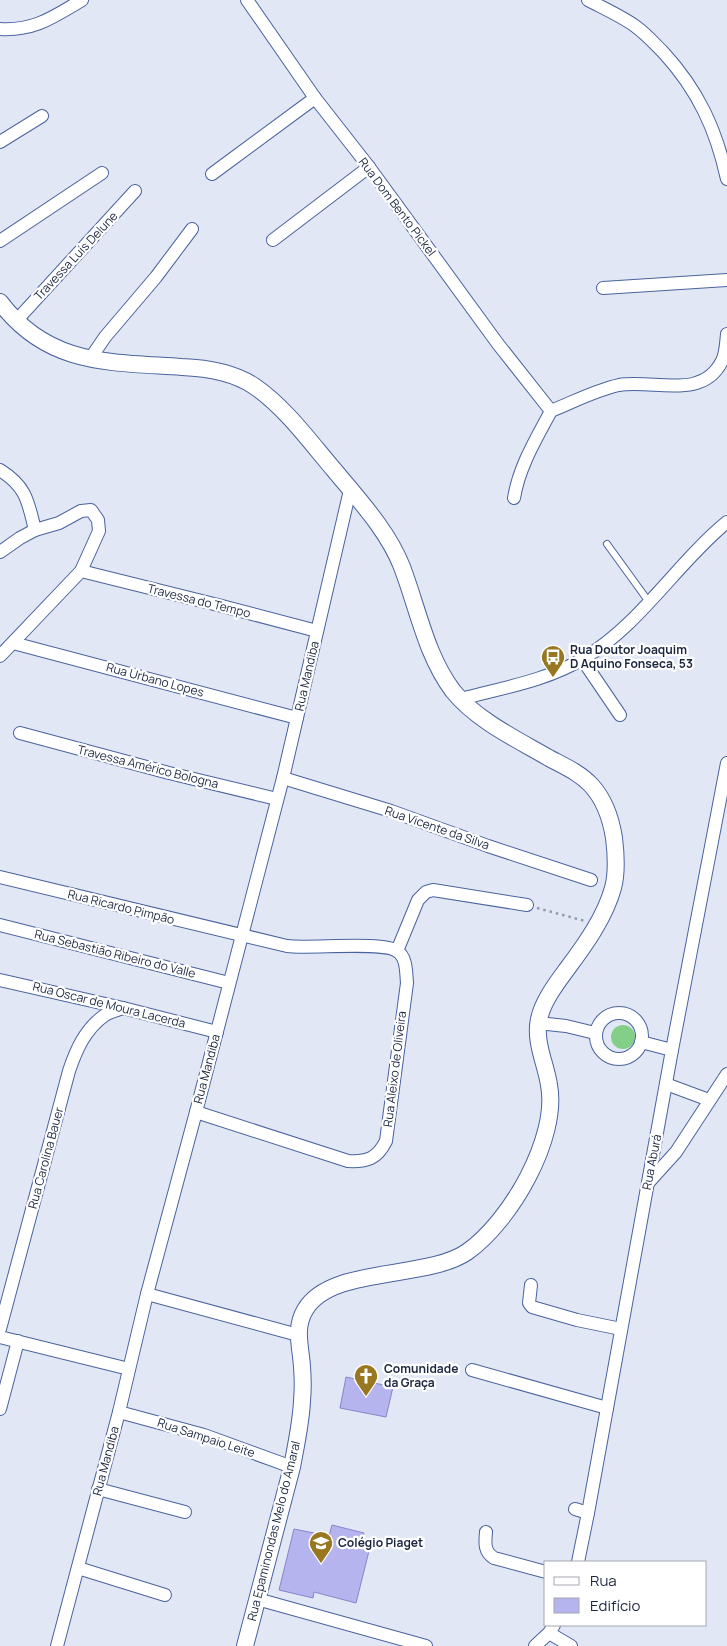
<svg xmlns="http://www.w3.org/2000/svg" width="727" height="1646" font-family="Manrope,sans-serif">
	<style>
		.green { fill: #84cf88 }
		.building { fill: #b5b4ef; stroke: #8885c8 }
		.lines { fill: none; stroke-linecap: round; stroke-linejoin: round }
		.service-casing { stroke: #49639e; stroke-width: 8 }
		.minor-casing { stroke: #49639e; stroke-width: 14 }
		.tertiary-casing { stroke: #49639e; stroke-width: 18 }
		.path { stroke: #9199ac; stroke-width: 2.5; stroke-dasharray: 2.5 4; stroke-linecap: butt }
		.service { stroke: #fff; stroke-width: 6 }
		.minor { stroke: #fff; stroke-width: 12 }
		.tertiary { stroke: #fff; stroke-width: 16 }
		.labels { text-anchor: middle; stroke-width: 4.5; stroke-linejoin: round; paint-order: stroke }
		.street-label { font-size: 12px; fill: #1b263f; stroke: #fff }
		.poi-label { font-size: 12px; font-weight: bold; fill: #1b263f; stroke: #fff; text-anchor: start }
	</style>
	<rect width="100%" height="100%" fill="#e1e7f5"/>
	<!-- green -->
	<circle class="green" cx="623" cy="1037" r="12"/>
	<!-- building -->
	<g class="building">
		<path d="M346,1377L393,1387L386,1417L340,1408Z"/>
		<path d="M332,1525L364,1533L362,1541L371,1543L356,1603L314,1592L313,1598L279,1590L294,1529L329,1536Z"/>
	</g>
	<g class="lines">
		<!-- service casing -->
		<g class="service-casing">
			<path id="service" d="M607,544L649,602"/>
		</g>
		<!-- minor casing -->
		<g class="minor-casing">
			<g id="minor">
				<path d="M247,0L315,98L369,167L498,344L551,411"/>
				<path d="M588,0C603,8 621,16 635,26C645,33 654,43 663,52C698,90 716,129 727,179"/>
				<path d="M0,29C35,31 53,17 82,0"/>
				<path d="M0,142L42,116"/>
				<path d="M212,174L315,98"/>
				<path d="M273,240L369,167"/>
				<path d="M0,241L102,173"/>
				<path d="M603,288L727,280"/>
				<path d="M16,321L135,191"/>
				<path d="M90,359L105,337L156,277L192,229"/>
				<path d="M0,470C27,487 28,502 35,530"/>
				<path d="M514,498C519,467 536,439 551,411C573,402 596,390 619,385C654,379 702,401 722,361C726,353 726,343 727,334"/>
				<path d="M0,552L20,538L35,530L59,523L81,511L91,510L98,520L99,531L81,571L0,656"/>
				<path d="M81,571L222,606L317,631"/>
				<path d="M13,643L297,718"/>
				<path d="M582,659L620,715"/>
				<path d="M461,699C501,688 547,681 584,658C641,624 676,564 727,522"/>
				<path d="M20,733L169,773L277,799"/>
				<path d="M283,778L391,811L488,846L591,880"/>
				<path d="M0,877L287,946C309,949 383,941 397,951C407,957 406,973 407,983L386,1141C377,1159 367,1162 348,1161L196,1112"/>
				<path d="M0,925L229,983"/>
				<path d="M397,951L418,900L426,892L433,890L527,905"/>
				<path d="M0,980L123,1008L217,1032"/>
				<circle cx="619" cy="1036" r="23"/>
				<path d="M538,1023L566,1026L595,1033"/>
				<path d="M641,1042L672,1050"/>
				<path d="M666,1084L709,1100"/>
				<path d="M648,1183L676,1152L727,1074"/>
				<path d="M531,1285L529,1303L532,1307L577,1320L621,1329"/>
				<path d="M147,1294L298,1335"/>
				<path d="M0,1329L69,1071C76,1050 85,1029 105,1015C110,1012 117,1010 123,1008"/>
				<path d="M0,1337L129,1369"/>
				<path d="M472,1370L607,1408"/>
				<path d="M0,1409L18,1341"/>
				<path d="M119,1412L204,1435L292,1467"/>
				<path d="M98,1489L185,1512"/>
				<path d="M575,1509L588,1513"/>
				<path d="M486,1532C485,1543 484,1552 494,1558L546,1572"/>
				<path d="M578,1562L588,1513L672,1050L727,763"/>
				<path d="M78,1568L165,1595"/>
				<path d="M257,1599L426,1646"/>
				<path d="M549,1633L571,1646"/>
				<path d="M57,1646L119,1412L147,1294L196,1112L283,778L350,490"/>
				<path d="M535,1646L549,1633L554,1625"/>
			</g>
		</g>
		<!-- tertiary casing -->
		<g class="tertiary-casing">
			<path id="tertiary" d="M0,302C48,366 110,362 182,367C207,368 233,372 254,386C286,408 310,442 335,471C359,500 388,531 402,567C418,609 426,655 453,691C476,720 518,740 549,758C564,766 580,773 591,785C605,800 611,819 614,838C616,854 617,873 613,888C605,917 585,945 567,969C556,984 543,1001 539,1019C534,1042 546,1064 549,1085C559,1138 510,1222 467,1252C426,1280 330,1266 305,1310C294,1328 301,1348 302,1367C303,1379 303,1390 302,1401C301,1423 296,1445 292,1467L245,1646"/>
		</g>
		<!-- path -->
		<path class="path" d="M537,908L585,921"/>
		<!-- service -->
		<use href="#service" class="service"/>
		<!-- minor -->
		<use href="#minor" class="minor"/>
		<!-- tertiary -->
		<use href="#tertiary" class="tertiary"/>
	</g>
	<!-- icons -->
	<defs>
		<g id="bus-pin" transform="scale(1.25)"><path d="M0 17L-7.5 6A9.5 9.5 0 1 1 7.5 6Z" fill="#997721" stroke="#fff"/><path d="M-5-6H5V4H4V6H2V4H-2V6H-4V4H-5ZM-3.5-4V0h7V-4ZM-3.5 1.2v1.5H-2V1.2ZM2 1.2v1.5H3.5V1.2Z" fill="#fff"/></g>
		<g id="church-pin" transform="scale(1.25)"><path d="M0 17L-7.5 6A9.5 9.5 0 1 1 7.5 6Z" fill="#997721" stroke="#fff"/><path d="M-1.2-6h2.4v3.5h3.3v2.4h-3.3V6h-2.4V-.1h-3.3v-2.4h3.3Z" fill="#fff"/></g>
		<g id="school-pin" transform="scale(1.25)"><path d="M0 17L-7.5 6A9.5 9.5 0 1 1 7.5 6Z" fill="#997721" stroke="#fff"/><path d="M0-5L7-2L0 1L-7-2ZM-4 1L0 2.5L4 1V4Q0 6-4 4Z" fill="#fff"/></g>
	</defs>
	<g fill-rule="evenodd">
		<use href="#bus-pin" x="553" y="657"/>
		<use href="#church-pin" x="366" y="1376"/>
		<use href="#school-pin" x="321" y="1543"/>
	</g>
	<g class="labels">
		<!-- street labels -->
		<g class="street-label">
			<text transform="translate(397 207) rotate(53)" y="4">Rua Dom Bento Pickel</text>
			<text transform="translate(76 256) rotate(-47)" y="4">Travessa Luís Delune</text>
			<text transform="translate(199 601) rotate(14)" y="4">Travessa do Tempo</text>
			<text transform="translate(307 676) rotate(-77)" y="4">Rua Mandiba</text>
			<text transform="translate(155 680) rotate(15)" y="4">Rua Urbano Lopes</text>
			<text transform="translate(148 767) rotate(14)" y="4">Travessa Américo Bologna</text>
			<text transform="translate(437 828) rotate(19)" y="4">Rua Vicente da Silva</text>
			<text transform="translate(121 907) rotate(14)" y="4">Rua Ricardo Pimpão</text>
			<text transform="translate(115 954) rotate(14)" y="4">Rua Sebastião Ribeiro do Valle</text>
			<text transform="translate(109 1005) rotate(14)" y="4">Rua Oscar de Moura Lacerda</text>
			<text transform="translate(207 1069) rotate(-75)" y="4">Rua Mandiba</text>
			<text transform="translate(395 1069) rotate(-83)" y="4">Rua Aleixo de Oliveira</text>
			<text transform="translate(46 1158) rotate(-75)" y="4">Rua Carolina Bauer</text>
			<text transform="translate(652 1162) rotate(-79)" y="4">Rua Aburá</text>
			<text transform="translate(206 1438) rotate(18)" y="4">Rua Sampaio Leite</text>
			<text transform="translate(106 1461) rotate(-75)" y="4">Rua Mandiba</text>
			<text transform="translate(274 1531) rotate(-76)" y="4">Rua Epaminondas Melo do Amaral</text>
		</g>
		<!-- poi labels -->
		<g class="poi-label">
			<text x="570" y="654">Rua Doutor Joaquim<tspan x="570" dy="14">D Aquino Fonseca, 53</tspan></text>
			<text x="384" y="1373">Comunidade<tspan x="384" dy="14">da Graça</tspan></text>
			<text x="338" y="1547">Colégio Piaget</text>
		</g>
	</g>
	<!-- legend -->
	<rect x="544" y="1561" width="162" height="65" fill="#ffffff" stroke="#a4a8b2"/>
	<rect x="554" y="1577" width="25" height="8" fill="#ffffff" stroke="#a4a8b2"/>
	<text x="590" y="1586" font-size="15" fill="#1b263f">Rua</text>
	<rect x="554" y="1598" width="25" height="15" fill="#b5b4ef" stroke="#a4a8b2"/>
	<text x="590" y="1611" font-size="15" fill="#1b263f">Edifício</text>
</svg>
